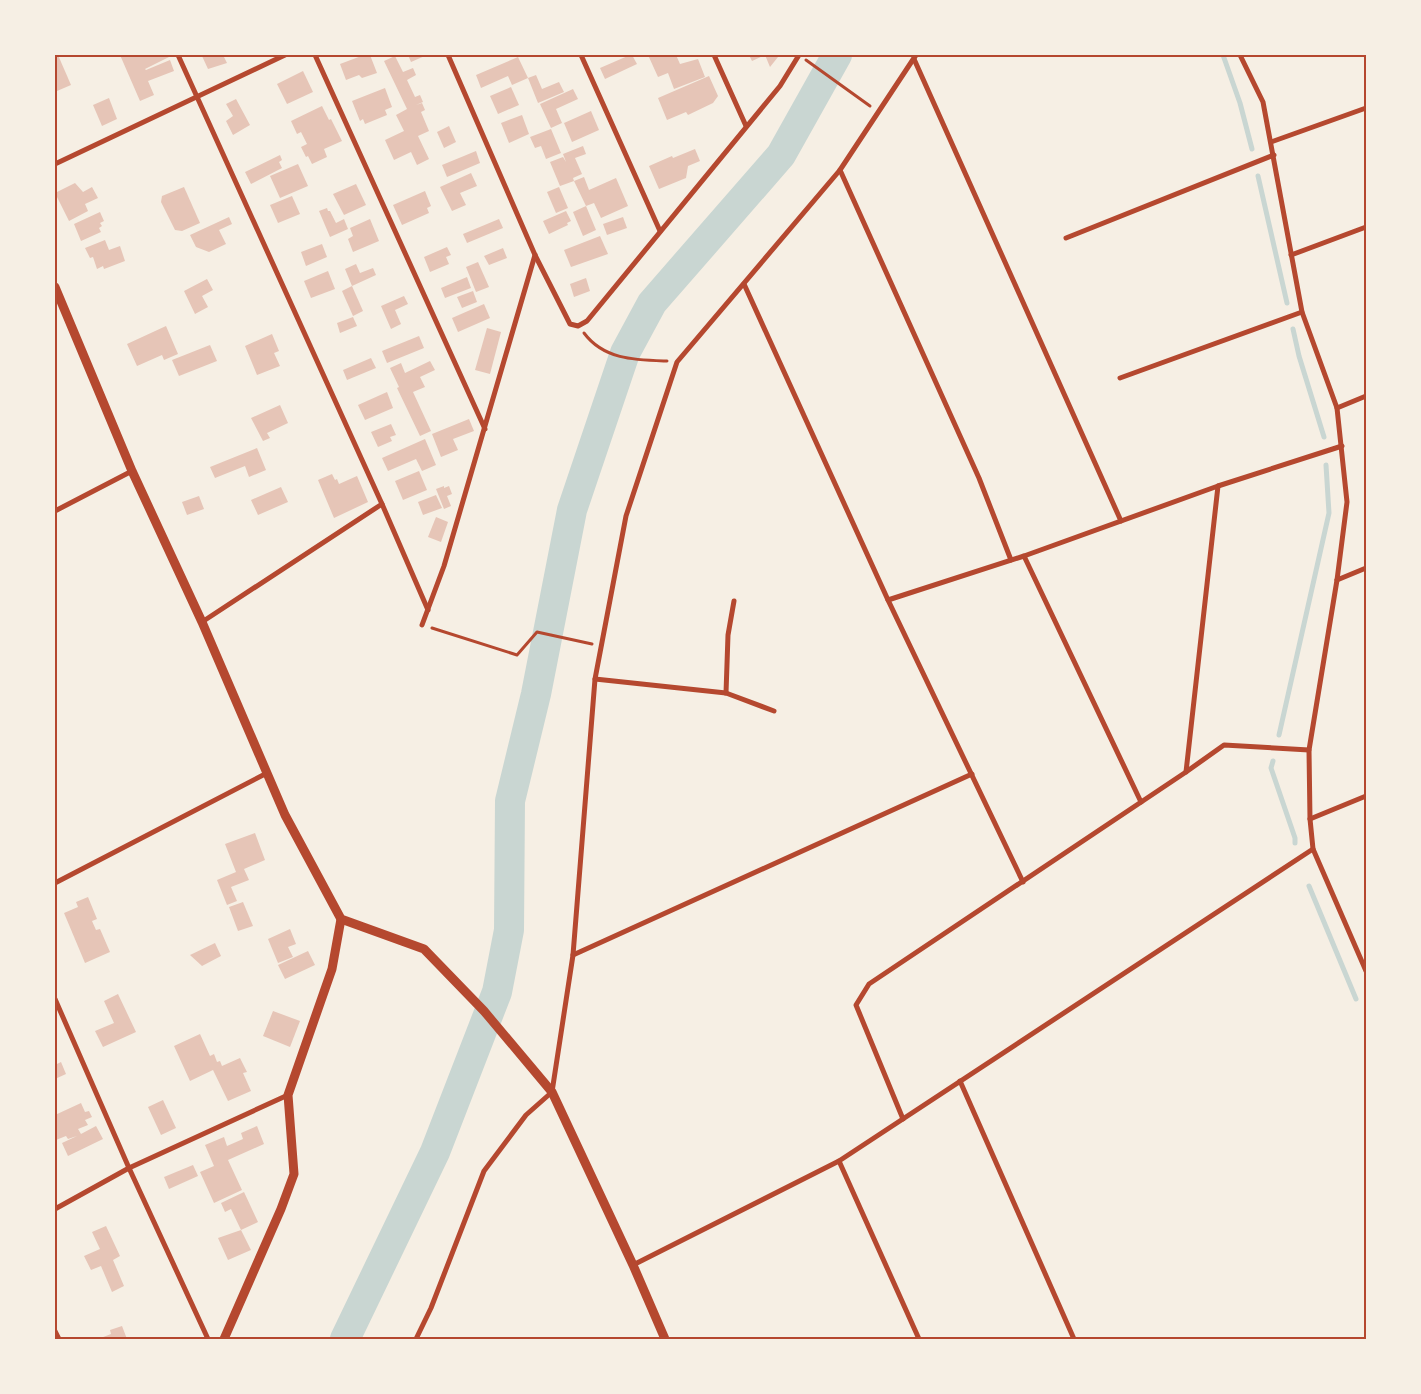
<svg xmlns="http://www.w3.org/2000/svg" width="1421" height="1394" font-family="'Open Sans',sans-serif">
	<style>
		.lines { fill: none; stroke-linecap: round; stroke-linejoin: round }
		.stream { stroke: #c9d6d2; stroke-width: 5 }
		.river { stroke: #c9d6d2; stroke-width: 30 }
		.building { fill: #e6c5b7 }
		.path { stroke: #b5482f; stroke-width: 3 }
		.minor { stroke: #b5482f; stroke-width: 5 }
		.tertiary { stroke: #b5482f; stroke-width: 9 }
		.neatline { fill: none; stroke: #b5482f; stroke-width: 2 }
	</style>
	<rect width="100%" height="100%" fill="#f6efe4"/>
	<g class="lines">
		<!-- stream -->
		<g class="stream">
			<path d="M1223,55L1240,103L1252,149"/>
			<path d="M1258,176L1287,303"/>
			<path d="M1293,329L1299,356L1324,437"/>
			<path d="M1279,735L1329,513L1326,465"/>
			<path d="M1273,761L1271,768L1295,838V843"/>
			<path d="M1309,886L1356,999"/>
		</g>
		<!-- river -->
		<path class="river" d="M345,1339L435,1152L497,992L509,930L510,801L536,694L572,510L625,353L652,303L781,155L837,55"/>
	</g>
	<!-- building -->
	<g class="building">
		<path d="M55,55H58L71,85L57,91L55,85Z"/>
		<path d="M120,55H138L139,57L143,55H168L169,57L145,69L146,70L170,60L174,71L148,81L154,95L140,101Z"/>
		<path d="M204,55H223L227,63L208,69L202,56Z"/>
		<path d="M364,55H370L377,73L362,78L359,75L346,80L340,64Z"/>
		<path d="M408,55H427L411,62Z"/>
		<path d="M630,55H632L637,64L605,79L600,68Z"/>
		<path d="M648,55H676L680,64L698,59L705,77L674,89L668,73L658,77Z"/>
		<path d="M749,55H776L778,57L770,67L765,55L752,61Z"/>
		<path d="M395,56L403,72L413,68L416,75L407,80L415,97L420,95L423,102L416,105L422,103L425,110L421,112L429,131L418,136L429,159L417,165L411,152L394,160L385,140L404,131L396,115L407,109L384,61Z"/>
		<path d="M518,57L528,78L512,85L508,76L481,88L476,75Z"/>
		<path d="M303,71L313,92L287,104L277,84Z"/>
		<path d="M536,75L542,89L559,82L564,92L538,103L528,78Z"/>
		<path d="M709,76L718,96L713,103L688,115L686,112L667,120L658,98Z"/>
		<path d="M511,87L519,105L498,114L490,96Z"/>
		<path d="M385,88L392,107L385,110L387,115L365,124L363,119L360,121L352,101Z"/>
		<path d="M573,89L578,99L556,109L562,123L551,128L540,104Z"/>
		<path d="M109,98L117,119L102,126L93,105Z"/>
		<path d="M236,99L250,125L233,135L226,121L233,116L226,104Z"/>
		<path d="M322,106L329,120L331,119L342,141L324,149L327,157L312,164L308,156L306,157L301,147L307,144L301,132L297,134L291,121Z"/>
		<path d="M591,111L599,130L572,142L564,123Z"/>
		<path d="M522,115L529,134L509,143L501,123Z"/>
		<path d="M449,126L456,142L444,148L437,132Z"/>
		<path d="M551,129L561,153L546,159L541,146L535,148L530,137Z"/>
		<path d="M583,146L586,154L575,158L582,174L573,178L574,181L560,186L550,162L563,157L566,162L563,154Z"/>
		<path d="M695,149L700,161L688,166L686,178L659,189L649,166L672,156L673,158Z"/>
		<path d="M476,151L480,163L447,177L442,165Z"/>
		<path d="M280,155L282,160L279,162L282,168L251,184L245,172Z"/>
		<path d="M298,164L308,186L280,198L270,176Z"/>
		<path d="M471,173L477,186L460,193L466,205L452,211L440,187Z"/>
		<path d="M584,177L589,190L616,178L628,206L601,218L594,203L586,206L574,181Z"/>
		<path d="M75,183L83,192L92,187L98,198L85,204L88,211L69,221L55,193Z"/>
		<path d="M356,184L366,205L344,215L333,194Z"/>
		<path d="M184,187L200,223L182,231L175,230L161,202L162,196Z"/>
		<path d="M559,187L568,208L556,213L547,192Z"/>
		<path d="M425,191L431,206L427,208L429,213L402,225L393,205Z"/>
		<path d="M292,196L300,214L278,223L270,205Z"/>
		<path d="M586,206L596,230L583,236L573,212Z"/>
		<path d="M327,208L328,211H330L336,223L344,219L348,229L330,237L319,211Z"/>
		<path d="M566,211L571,221L567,223L568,225L549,234L543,221Z"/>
		<path d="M100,212L104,221L100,223L102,226L99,228L101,232L81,241L74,224Z"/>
		<path d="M229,217L232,224L219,230L226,244L209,252L196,247L190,235Z"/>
		<path d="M623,217L627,228L607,235L603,224Z"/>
		<path d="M370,219L379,241L353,252L348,239L353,236L350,228Z"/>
		<path d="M499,219L503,228L467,243L463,234Z"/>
		<path d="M600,236L608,254L571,267L564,250Z"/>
		<path d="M105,240L109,250L120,246L125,261L104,269L103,266L97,269L93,257L90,258L85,248Z"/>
		<path d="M322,244L327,257L306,266L301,252Z"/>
		<path d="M447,247L451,255L446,257L449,264L430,272L424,257Z"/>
		<path d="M503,248L507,258L489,265L484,256Z"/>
		<path d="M478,262L489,287L476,292L466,267Z"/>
		<path d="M356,264L360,273L373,268L376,275L352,286L345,269Z"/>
		<path d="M328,271L335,289L311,298L304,281Z"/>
		<path d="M467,277L471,288L445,298L441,288Z"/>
		<path d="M586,278L590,291L574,297L570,284Z"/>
		<path d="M207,279L213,290L202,296L208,307L195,314L184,291Z"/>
		<path d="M352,286L363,311L353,316L342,291Z"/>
		<path d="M473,291L477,302L462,308L457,297Z"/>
		<path d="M404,296L408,304L395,310L401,324L391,329L381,306Z"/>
		<path d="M484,304L490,318L458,332L452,318Z"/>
		<path d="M353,317L357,326L340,333L337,323Z"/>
		<path d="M166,326L178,354L164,360L162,355L137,366L127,344Z"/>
		<path d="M487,328L501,332L490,374L475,370Z"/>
		<path d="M272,334L279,351L274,353L280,366L257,375L245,346Z"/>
		<path d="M419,336L424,348L387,363L382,351Z"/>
		<path d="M210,345L217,361L179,376L172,360Z"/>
		<path d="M371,358L376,368L347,380L343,370Z"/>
		<path d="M430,361L435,370L420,377L425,387L413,392L431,431L420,436L397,388L399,387L390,368L401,363L405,373Z"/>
		<path d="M387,392L393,408L365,420L358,405Z"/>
		<path d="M280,405L288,423L267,433L270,438L263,441L251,418Z"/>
		<path d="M469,419L474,431L453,439L458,450L441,457L432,434Z"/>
		<path d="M391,424L396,435L390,437L392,441L378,447L371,432Z"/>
		<path d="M425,439L436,465L422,471L416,459L388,471L382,458Z"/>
		<path d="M257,448L266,470L249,477L245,466L215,478L210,467Z"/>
		<path d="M419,471L427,490L403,500L395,481Z"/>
		<path d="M332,474L335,480L337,479L339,484L357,476L368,502L334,518L318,480Z"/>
		<path d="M444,486V488L449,486L452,494L447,496L451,506L444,509L436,489Z"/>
		<path d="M281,487L288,502L258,515L251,500Z"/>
		<path d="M436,495L442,508L423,515L418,502Z"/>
		<path d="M199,496L204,509L187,515L182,502Z"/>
		<path d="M436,517L448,522L441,542L428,537Z"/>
		<path d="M255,833L265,860L244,869L249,880L231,887L237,901L227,905L217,880L236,872L225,844Z"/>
		<path d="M88,897L97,919L92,921L96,930L100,929L110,952L85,963L64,913L78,907L76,902Z"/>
		<path d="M243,902L253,926L238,931L229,907Z"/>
		<path d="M290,929L296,944L288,947L293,957L278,963L268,939Z"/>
		<path d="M215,943L221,956L202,966L190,955Z"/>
		<path d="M308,951L315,965L285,979L278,965Z"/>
		<path d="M118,994L136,1032L103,1047L95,1031L114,1023L104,1001Z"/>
		<path d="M273,1011L300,1021L290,1047L263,1036Z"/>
		<path d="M200,1034L210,1056L214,1054L217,1062L220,1061L222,1066L240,1058L247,1072L243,1073L251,1091L228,1101L213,1070L190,1081L174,1046Z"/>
		<path d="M61,1062L66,1074L55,1079V1065Z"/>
		<path d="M163,1100L176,1128L161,1135L148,1107Z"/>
		<path d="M81,1103L85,1112L89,1111L92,1117L85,1120L88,1125L78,1129L81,1134L96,1126L103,1139L68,1156L62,1143L77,1136L68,1139L66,1136L56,1140L55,1115Z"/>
		<path d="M257,1126L264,1144L228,1160L242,1190L214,1203L200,1172L214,1166L205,1145L224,1137L227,1146L243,1139L241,1133Z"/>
		<path d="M193,1165L198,1176L169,1189L164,1177Z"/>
		<path d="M244,1192L258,1222L241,1230L251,1250L228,1260L218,1238L241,1230L231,1209L225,1212L221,1203Z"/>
		<path d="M106,1226L120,1256L113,1260L124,1286L112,1292L101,1266L91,1270L84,1256L100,1249L92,1232Z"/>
		<path d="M122,1326L127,1339H98L111,1334L110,1330Z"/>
	</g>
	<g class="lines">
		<!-- path -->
		<g class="path">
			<path d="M806,60L870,106"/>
			<path d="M584,333C604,360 636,360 667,361"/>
			<path d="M432,628L517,655L537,632L592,644"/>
		</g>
		<!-- minor -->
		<g class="minor">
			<path d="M178,55L382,504L428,610"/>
			<path d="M315,55L485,429"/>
			<path d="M448,55L535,255L570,324L578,326L587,321L780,86L799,55"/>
			<path d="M581,55L660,231"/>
			<path d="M714,55L746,126"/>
			<path d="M1240,55L1263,102L1302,312L1337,408L1347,502L1337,580L1309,750L1310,819L1313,849L1366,971"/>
			<path d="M914,59L1121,521"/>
			<path d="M1271,142L1366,108"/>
			<path d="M55,164L285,55"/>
			<path d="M840,170L979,478L1011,560"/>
			<path d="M1066,238L1274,155"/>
			<path d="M1291,255L1366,227"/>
			<path d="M744,284L888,600L1023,882"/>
			<path d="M1120,378L1302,312"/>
			<path d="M1337,408L1366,396"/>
			<path d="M55,511L132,471"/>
			<path d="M1024,556L1141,802"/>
			<path d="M1337,580L1366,568"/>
			<path d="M888,600L1024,556L1218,486L1342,446"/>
			<path d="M202,622L382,504"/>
			<path d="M422,625L444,566L535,255"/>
			<path d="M595,679L726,693L774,711"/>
			<path d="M726,693L728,635L734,601"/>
			<path d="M1186,772L1218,486"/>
			<path d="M1310,819L1366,796"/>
			<path d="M55,883L267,773"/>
			<path d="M573,955L972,774"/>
			<path d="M55,999L129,1168L208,1339"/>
			<path d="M960,1081L1074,1339"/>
			<path d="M903,1119L856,1005L869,984L1186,772L1224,745L1309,750"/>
			<path d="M839,1161L919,1339"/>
			<path d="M55,1209L129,1168L288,1095"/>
			<path d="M633,1265L839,1161L1313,849"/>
			<path d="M55,1331L59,1339"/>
			<path d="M416,1339L431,1308L484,1171L526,1115L552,1092L573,955L595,679L626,516L677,362L840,170L916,55"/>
		</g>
		<!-- tertiary -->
		<g class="tertiary">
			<path d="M55,287L132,471L202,622L285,815L341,919L424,949L484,1011L552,1092L633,1265L665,1339"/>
			<path d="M224,1339L281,1209L294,1174L288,1095L332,969L341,919"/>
		</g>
	</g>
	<!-- border -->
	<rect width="1421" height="1394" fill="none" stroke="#f6efe4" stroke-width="112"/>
	<rect x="56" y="56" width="1309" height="1282" class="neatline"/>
</svg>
